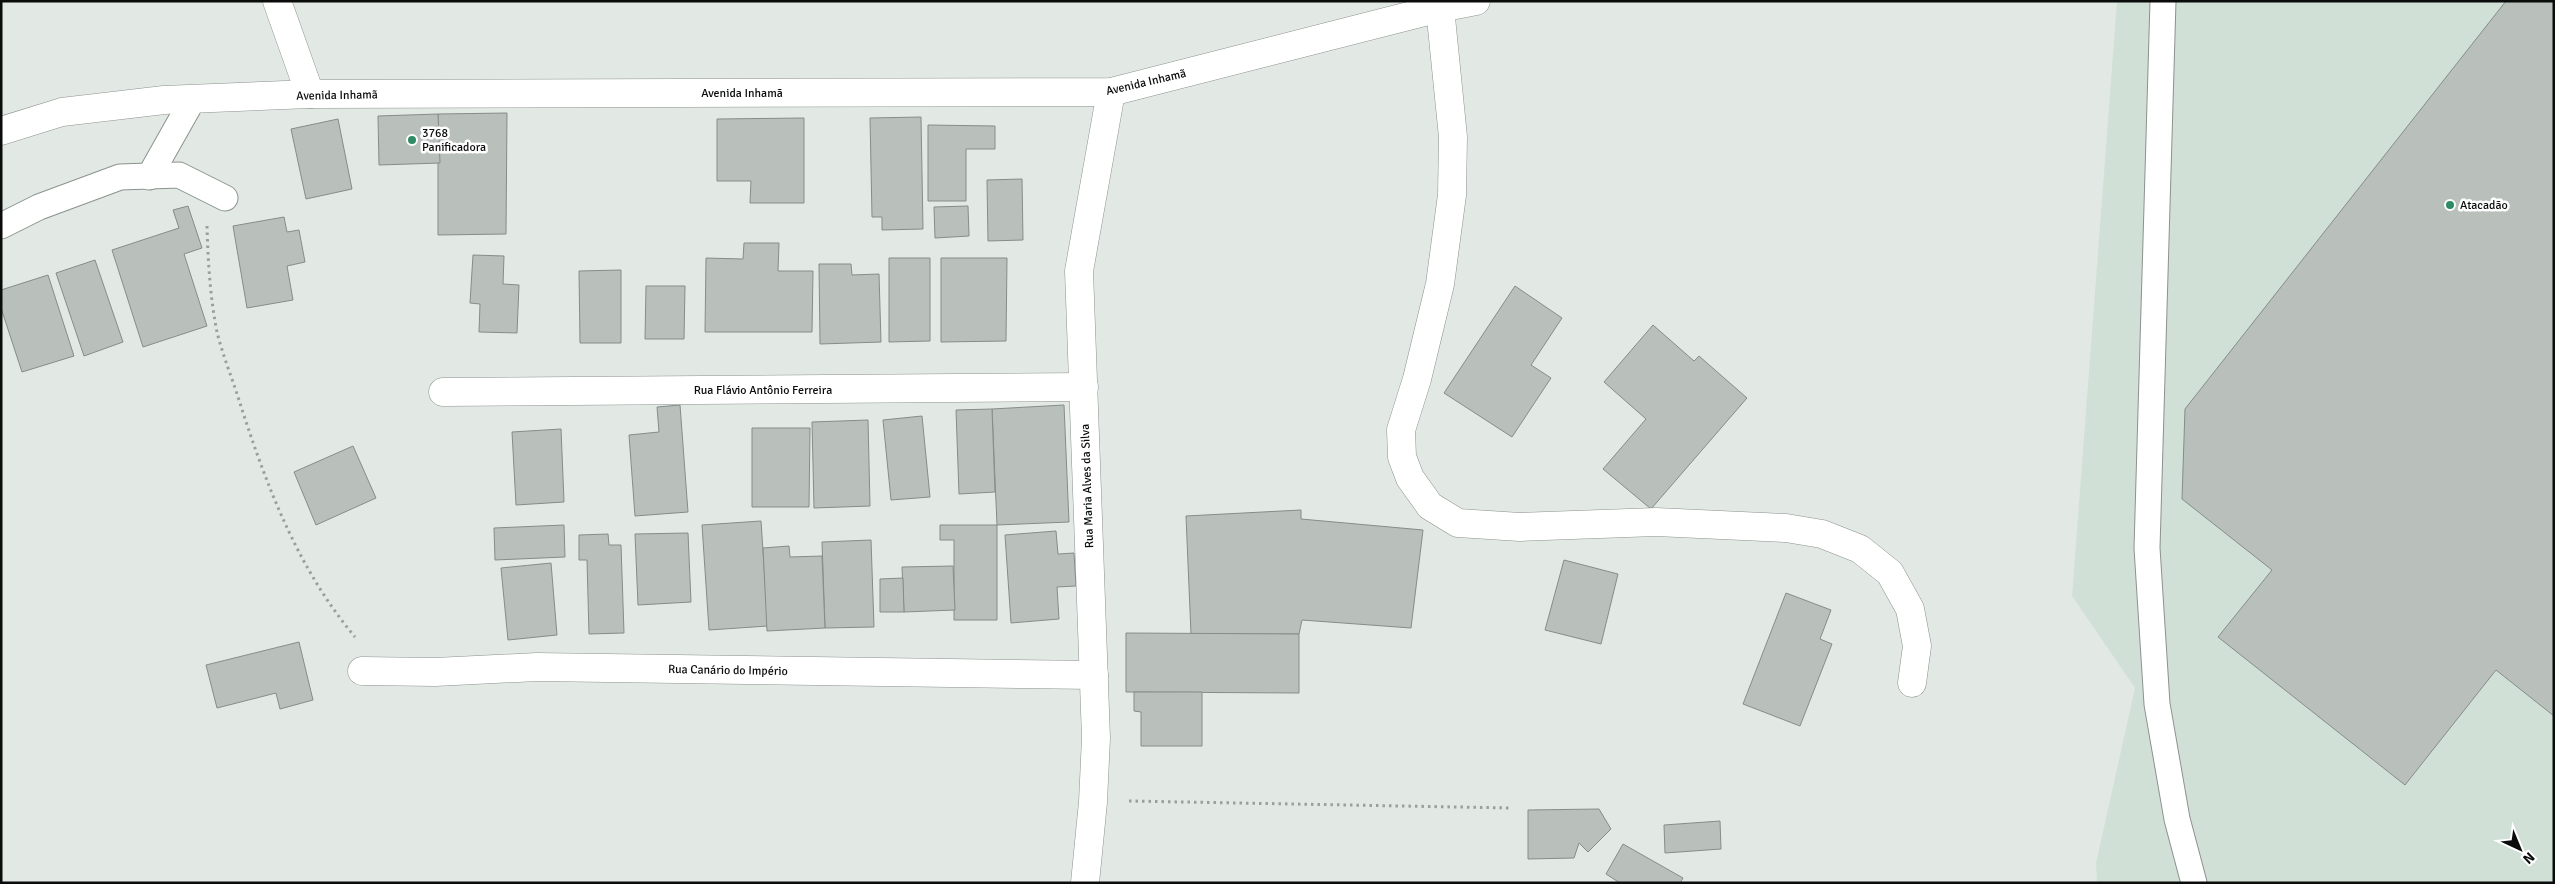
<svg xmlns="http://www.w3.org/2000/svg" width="2555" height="884" font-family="Signika,sans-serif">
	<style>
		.built { fill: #d1e0d7 }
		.building { fill: #b9c0bc; stroke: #868c89 }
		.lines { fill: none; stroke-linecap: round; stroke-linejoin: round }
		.service-casing { stroke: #8c928e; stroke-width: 27 }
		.minor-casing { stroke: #8c928e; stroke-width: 29 }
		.tertiary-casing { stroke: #8c928e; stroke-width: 29 }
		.path { stroke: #9a9f9c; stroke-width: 3; stroke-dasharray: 2.5 4; stroke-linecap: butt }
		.service { stroke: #fff; stroke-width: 25 }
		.minor { stroke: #fff; stroke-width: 28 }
		.tertiary { stroke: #fff; stroke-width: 28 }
		.poi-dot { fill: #2e8b63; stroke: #fff; stroke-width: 2 }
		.labels { text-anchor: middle; stroke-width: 5; stroke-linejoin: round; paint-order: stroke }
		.street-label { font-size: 12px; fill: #0a0c0b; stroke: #fff }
		.poi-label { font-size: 12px; fill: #0a0c0b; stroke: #fff; text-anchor: start }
	</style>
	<rect width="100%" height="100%" fill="#e2e9e5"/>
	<!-- built -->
	<path class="built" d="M2117,1H2554V883H2097L2096,863L2135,688L2072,596Z"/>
	<!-- building -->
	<g class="building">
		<path d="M2506,1H2554V716L2496,670L2405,785L2218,637L2272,570L2182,499L2185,409Z"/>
		<path d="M507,113L506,234L438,235V114Z"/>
		<path d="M438,114L440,163L379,165L378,116Z"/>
		<path d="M921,117L923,229L882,230V217H872L870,118Z"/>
		<path d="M804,118V203H750L751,181H717V119Z"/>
		<path d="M338,119L352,189L306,199L291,129Z"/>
		<path d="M928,125L995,126V149H966V201H928Z"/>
		<path d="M1022,179L1023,240L988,241L987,180Z"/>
		<path d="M188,206L202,248L184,254L207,326L143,347L112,250L179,228L173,210Z"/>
		<path d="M968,206L969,236L935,238L934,207Z"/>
		<path d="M284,217L287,232L299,230L305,262L287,266L293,300L247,308L233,226Z"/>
		<path d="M744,243H779L778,271H813L812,332H705L706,258L743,259Z"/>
		<path d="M473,255L504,256L503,284L519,285L517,333L479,332L480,304L470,303Z"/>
		<path d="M889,258H930V341L889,342Z"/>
		<path d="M941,258H1007L1006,341L941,342Z"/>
		<path d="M95,260L123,342L84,356L56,273Z"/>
		<path d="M819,264H851L852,275L879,274L881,342L820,344Z"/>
		<path d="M621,270V343H580L579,271Z"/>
		<path d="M48,275L74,356L22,372L1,308V290Z"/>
		<path d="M646,286H685L684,339H645Z"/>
		<path d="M1515,286L1562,318L1531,365L1551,378L1512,437L1444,393Z"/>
		<path d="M1653,325L1694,361L1699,356L1747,398L1651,509L1603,469L1646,419L1604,382Z"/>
		<path d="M680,405L688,512L635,516L629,435L659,432L657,407Z"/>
		<path d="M1064,405L1069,522L997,525L992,409Z"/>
		<path d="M992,409L995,492L959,494L956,410Z"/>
		<path d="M922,416L930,497L891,500L883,420Z"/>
		<path d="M868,420L870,506L814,508L812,422Z"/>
		<path d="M752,428H810L809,507H752Z"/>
		<path d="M561,429L564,502L516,505L512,432Z"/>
		<path d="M353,446L376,498L316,525L294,472Z"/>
		<path d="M1301,510V519L1423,530L1411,628L1302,620L1299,634H1191L1186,516Z"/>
		<path d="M761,521L768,626L709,630L702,525Z"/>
		<path d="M564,525L565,557L495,560L494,528Z"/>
		<path d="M940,525H997V620H954V540H940Z"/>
		<path d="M1056,531L1058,554L1074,553L1076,586L1057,587L1059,619L1011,623L1005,535Z"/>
		<path d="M688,533L691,602L638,605L635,534Z"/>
		<path d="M608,534L609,545H621L624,633L589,634L587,560H579V535Z"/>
		<path d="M871,540L874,627L825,628L822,542Z"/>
		<path d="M789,546L790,557L822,556L825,628L767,631L763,548Z"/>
		<path d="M1564,560L1618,574L1601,644L1545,630Z"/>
		<path d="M551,563L557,635L508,640L501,568Z"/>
		<path d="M953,566L955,610L904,612L902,567Z"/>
		<path d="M903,578L904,612H880V579Z"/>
		<path d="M1786,593L1831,610L1820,639L1832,644L1800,726L1743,704Z"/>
		<path d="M1126,633L1299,634V693L1126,692Z"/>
		<path d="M299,642L313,700L280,709L276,693L217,708L206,665Z"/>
		<path d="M1134,692H1202V746H1141V712L1134,711Z"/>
		<path d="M1599,809L1611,829L1588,852L1579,843L1574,858L1528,859V810Z"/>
		<path d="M1720,821L1721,849L1665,853L1664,825Z"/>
		<path d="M1623,844L1683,878L1680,883H1620L1606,874Z"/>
	</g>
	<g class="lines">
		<!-- service casing -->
		<g class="service-casing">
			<g id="service">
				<path d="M2163,1L2147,548L2157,704L2177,819L2194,883"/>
				<path d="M149,177L193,99"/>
				<path d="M1,226L39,207L120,177L179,175L225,198"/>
			</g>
		</g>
		<!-- minor casing -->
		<g class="minor-casing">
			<g id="minor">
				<path d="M277,1L310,94"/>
				<path d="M1440,8L1453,137L1452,195L1440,284L1417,379L1401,430L1402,457L1410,478L1430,506L1458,523L1520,527L1656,522L1786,528L1822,534L1860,549L1890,573L1910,609L1917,646L1912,683"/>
				<path d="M443,392L1084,387"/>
				<path d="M362,671L435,672L537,667L1094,675"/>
				<path d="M1085,883L1093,802L1096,738L1079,271L1111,92"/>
			</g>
		</g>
		<!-- tertiary casing -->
		<g class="tertiary-casing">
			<path id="tertiary" d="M1,131L62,112L164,100L310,94L1111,92L1440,8L1476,1"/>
		</g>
		<!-- path -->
		<g class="path">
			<path d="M207,226C208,261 210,297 217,332C222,353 231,375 238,397C265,482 297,568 355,637"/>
			<path d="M1129,801L1511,808"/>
		</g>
		<!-- service -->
		<use href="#service" class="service"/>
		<!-- minor -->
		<use href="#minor" class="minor"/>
		<!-- tertiary -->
		<use href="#tertiary" class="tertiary"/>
	</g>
	<!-- markers -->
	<g class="poi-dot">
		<circle cx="412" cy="140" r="5"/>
		<circle cx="2450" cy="205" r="5"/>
	</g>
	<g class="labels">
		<!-- street labels -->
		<g class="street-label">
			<text transform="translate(1146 82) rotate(-13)" y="4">Avenida Inhamã</text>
			<text x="742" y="97">Avenida Inhamã</text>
			<text transform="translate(337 95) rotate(-1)" y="4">Avenida Inhamã</text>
			<text x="763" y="394">Rua Flávio Antônio Ferreira</text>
			<text transform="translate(1087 486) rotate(-92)" y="4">Rua Maria Alves da Silva</text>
			<text transform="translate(728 670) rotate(1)" y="4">Rua Canário do Império</text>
		</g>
		<!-- poi labels -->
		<g class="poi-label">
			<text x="422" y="137">3768<tspan x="422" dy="14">Panificadora</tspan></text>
			<text x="2460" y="209">Atacadão</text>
		</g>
	</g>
	<!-- border -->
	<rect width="2555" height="884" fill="none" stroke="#0a0c0b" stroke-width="5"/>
	<!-- north arrow -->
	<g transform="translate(2520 849) rotate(136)" stroke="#ffffff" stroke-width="4" paint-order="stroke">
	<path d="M0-4L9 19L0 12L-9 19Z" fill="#0a0c0b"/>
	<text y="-8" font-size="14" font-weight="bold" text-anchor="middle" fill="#0a0c0b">N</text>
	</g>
</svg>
